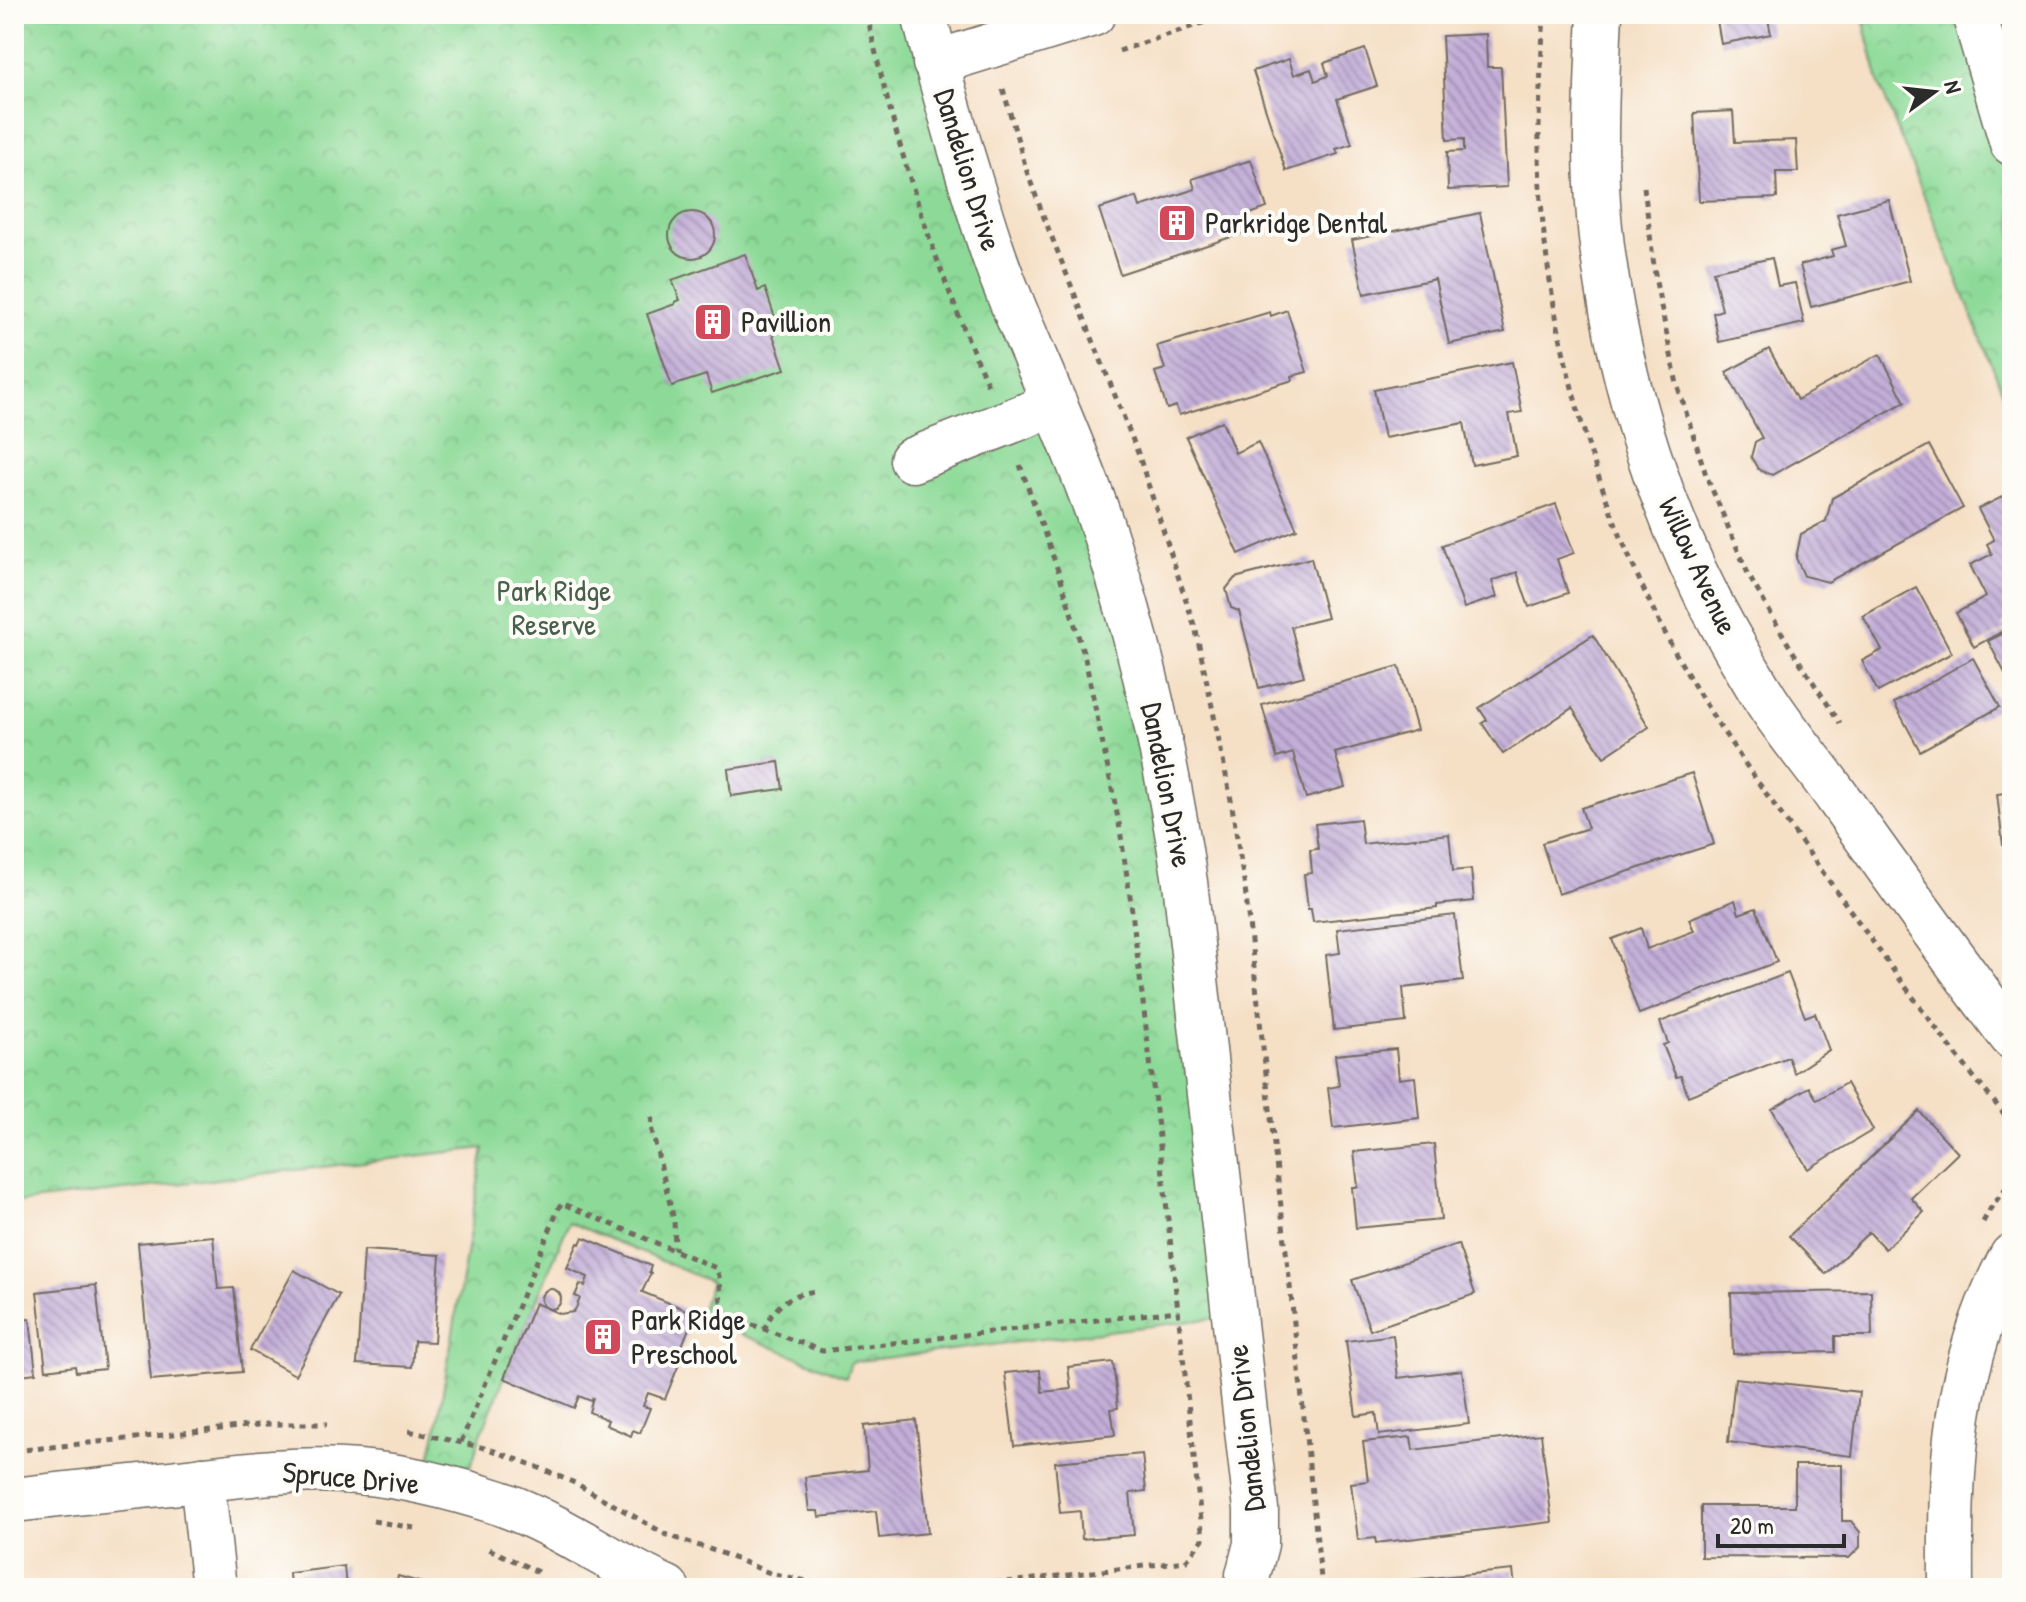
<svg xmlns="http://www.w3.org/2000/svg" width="2026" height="1602" font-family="'Patrick Hand',sans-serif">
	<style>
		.park { fill: url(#park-crowns); stroke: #5c8262; stroke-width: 2 }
		.building { fill: url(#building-back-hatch) }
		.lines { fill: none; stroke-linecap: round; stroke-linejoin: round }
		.minor-casing { stroke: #726a61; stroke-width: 47 }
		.major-casing { stroke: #726a61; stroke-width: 47 }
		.path { stroke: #726a61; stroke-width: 5; stroke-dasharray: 6 6; stroke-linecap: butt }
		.minor { stroke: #fff; stroke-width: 44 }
		.major { stroke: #fff; stroke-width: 44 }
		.labels { text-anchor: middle; stroke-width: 8; stroke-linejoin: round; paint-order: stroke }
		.street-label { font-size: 30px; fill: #2b2b2b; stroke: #fdfcf7 }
		.poi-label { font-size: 30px; fill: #2b2b2b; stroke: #fdfcf7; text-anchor: start }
		.park-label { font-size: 30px; fill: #48604c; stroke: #fdfcf7 }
	</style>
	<defs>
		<pattern id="park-crowns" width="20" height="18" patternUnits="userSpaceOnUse" patternTransform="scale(2)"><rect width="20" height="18" fill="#8dda98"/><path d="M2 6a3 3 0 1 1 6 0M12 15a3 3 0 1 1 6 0" fill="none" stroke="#7abb83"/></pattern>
		<pattern id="building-back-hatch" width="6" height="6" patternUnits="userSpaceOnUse" patternTransform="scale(2)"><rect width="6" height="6" fill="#c3aed8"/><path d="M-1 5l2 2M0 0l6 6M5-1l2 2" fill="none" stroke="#9f8eaf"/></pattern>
	</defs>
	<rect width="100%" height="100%" fill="#fdfcf7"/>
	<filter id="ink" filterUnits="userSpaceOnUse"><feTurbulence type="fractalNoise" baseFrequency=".0125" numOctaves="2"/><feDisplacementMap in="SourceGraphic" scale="16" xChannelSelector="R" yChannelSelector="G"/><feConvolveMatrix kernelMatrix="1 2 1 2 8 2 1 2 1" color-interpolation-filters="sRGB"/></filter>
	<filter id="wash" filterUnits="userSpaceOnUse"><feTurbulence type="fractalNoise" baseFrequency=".006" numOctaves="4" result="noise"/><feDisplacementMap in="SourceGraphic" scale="32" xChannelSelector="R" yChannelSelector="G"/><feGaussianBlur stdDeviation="1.8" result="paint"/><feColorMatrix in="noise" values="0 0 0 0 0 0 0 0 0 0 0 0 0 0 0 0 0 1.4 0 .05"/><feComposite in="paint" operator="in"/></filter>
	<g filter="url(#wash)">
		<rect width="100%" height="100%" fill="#f5dfc5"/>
		<!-- park -->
		<g class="park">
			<path d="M14,14H924L1121,587L1234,1316L851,1362L846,1377L699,1317L711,1282L569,1222L481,1434L463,1492L425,1483L437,1427L484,1148L14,1203Z"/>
			<path d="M1862,14H1974L2012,143V415L1880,86Z"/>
		</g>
		<g id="blocks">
			<!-- building -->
			<g class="building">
				<path d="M1716,14H1767L1771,34L1721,44Z"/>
				<path d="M1486,34L1487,67H1501L1507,187L1448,190L1447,152L1464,151V139L1447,140L1442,36Z"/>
				<path d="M1365,49L1377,86L1337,99L1352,144L1336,149L1338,154L1286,171L1253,71L1289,59L1294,75L1311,69L1315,81L1328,76L1324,63Z"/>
				<path d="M1733,111L1735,142L1796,140L1798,172H1776L1777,198L1699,201L1694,113Z"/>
				<path d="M1251,160L1267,208L1247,215L1252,230L1120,274L1099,209L1137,197L1140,207L1195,189L1192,179Z"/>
				<path d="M1889,200L1910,281L1811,307L1800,265L1833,256L1831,250L1846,246L1837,214Z"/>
				<circle cx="692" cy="235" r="23"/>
				<path d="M1480,213L1505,332L1449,344L1435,279L1364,294L1352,240Z"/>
				<path d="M745,254L758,291L765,288L779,330L772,332L785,369L712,393L706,375L672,386L647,314L675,304V302L680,300L672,280Z"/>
				<path d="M1772,258L1778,286L1795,283L1804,323L1719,342L1713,313L1722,310L1713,271Z"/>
				<path d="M1287,310L1307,372L1292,376L1293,380L1179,415L1176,406L1167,409L1155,372L1165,369L1157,346L1270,312L1271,316Z"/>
				<path d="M1769,349L1797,400L1880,354L1905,402L1772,475L1758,469L1751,457L1755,442L1762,438L1726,372Z"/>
				<path d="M1512,362L1522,412L1509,414L1517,456L1472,465L1464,423L1384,438L1374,390Z"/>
				<path d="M1222,421L1235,453L1258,442L1297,529L1239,554L1186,437Z"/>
				<path d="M1929,445L1963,508L1828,582L1804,576L1796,558L1801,534L1826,521L1832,498Z"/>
				<path d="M2012,492V619L2002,624L2005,630L1974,647L1956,613L1986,597L1970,565L1992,554L1987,544L1994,540L1978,509Z"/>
				<path d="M1556,504L1574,553L1557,559L1568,593L1529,607L1517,572L1492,581L1497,597L1464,608L1442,545Z"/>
				<path d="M1311,558L1327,618L1291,627L1304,676L1259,688L1239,611L1231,608L1226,589L1235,578Z"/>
				<path d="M1916,587L1952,653L1878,692L1862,661L1882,650L1863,616Z"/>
				<path d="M2012,629V672L2006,675L1988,641Z"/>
				<path d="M1593,635L1649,727L1604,757L1572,708L1503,754L1482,723L1487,720L1479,708Z"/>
				<path d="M1973,658L2000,707L1920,751L1894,703Z"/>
				<path d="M1399,666L1417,730L1335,753L1345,787L1306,798L1293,753L1277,758L1262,705Z"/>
				<path d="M779,762L783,789L731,796L728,769Z"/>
				<path d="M1692,773L1714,844L1558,894L1542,843L1588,828L1581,808Z"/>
				<path d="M2012,792V844L2003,845L1997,794Z"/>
				<path d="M1360,819L1363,844L1449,834L1453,871L1471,869L1474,901L1437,905V908L1313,922L1311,909H1308L1304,874L1312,873L1310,850L1318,849L1315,824Z"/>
				<path d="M1735,900L1739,914L1756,908L1777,962L1639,1014L1612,939L1641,928L1647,949L1694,931L1689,919Z"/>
				<path d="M1455,915L1463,981L1403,988L1406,1022L1334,1030L1326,955L1340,953L1337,929Z"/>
				<path d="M1788,973L1805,1017L1815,1013L1829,1050L1794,1073L1788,1057L1688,1096L1681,1076L1676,1077L1663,1045L1668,1043L1660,1022Z"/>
				<path d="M1396,1049L1399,1079L1415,1077L1419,1118L1333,1128L1328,1088L1339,1086L1335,1055Z"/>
				<path d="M1846,1083L1873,1130L1808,1169L1772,1109L1809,1087L1817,1100Z"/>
				<path d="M1919,1111L1958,1153L1911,1198L1924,1212L1885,1249L1869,1232L1826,1274L1789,1236Z"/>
				<path d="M1434,1144L1441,1220L1356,1228L1352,1187H1358L1354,1152Z"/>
				<path d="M213,1236L218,1289L234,1288L242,1372L151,1380L138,1243Z"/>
				<path d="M583,1237L651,1266L649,1272L651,1273L642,1292L689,1311L687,1314L694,1316L677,1358L681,1359L665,1399L648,1393L643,1406L650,1408L640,1433L633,1430L631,1436L606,1425L608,1420L589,1412L593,1397L591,1401L579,1396L574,1408L504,1378L535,1303L560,1314L573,1312L576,1308L580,1298L575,1296L580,1284L585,1286L588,1277L567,1268L578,1243L580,1244Z"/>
				<path d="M1458,1244L1475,1294L1370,1330L1352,1280Z"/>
				<path d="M364,1250L440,1255L434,1342L414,1341L412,1367L357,1364Z"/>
				<path d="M294,1270L339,1295L295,1375L250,1350Z"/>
				<path d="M96,1285L105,1369L76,1372L75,1366L46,1370L37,1292Z"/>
				<circle cx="551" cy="1299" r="10"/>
				<path d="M1871,1291L1872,1336H1835V1352L1733,1354L1731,1293Z"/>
				<path d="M14,1308H16L17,1320L30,1319L36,1373L14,1376Z"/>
				<path d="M1393,1335L1398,1378L1462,1370L1469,1424L1379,1435L1376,1413L1356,1416L1346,1341Z"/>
				<path d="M1113,1362L1118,1408L1111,1409L1115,1435L1014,1446L1005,1373L1040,1370L1042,1392L1071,1389L1068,1367Z"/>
				<path d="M1735,1378L1859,1392L1852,1456L1728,1442Z"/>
				<path d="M916,1420L928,1533L879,1538L876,1511L819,1517L818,1511H809L805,1477L868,1470L864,1426Z"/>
				<path d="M1541,1434L1552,1522L1376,1543L1375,1538L1358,1540L1351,1483L1368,1481L1363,1442L1411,1437L1413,1450Z"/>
				<path d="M1142,1454L1146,1491L1130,1493L1134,1535L1082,1539L1080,1511L1060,1513L1055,1462Z"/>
				<path d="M1795,1465H1842V1521H1851L1860,1532V1547L1849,1558L1701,1557V1506H1795Z"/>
				<path d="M344,1566L346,1588H290L289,1573Z"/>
				<path d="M1513,1570L1515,1588H1399V1581Z"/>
				<path d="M398,1576L436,1587V1588H395Z"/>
				<path d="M1797,1583V1588H1749V1584Z"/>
			</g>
		</g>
	</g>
	<g filter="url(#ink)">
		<use href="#blocks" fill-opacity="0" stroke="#726a61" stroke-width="2"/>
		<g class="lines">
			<!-- minor casing -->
			<g class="minor-casing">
				<g id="minor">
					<path d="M924,14C935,61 949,108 962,154C974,193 985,232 999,270C1030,351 1068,429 1097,511C1139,633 1166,755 1185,882L1256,1509V1544L1248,1575L1247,1588"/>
					<path d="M1600,14C1596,97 1592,179 1604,261C1622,389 1663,520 1726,632C1739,655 1752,678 1766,700C1788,734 1815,765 1838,798C1895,878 1952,958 2012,1037"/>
					<path d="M935,63L1093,14"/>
					<path d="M912,460L1055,404"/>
					<path d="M202,1479L214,1588"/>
					<path d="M14,1500C72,1493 131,1487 189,1481C245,1474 301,1467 358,1472C406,1476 454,1488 500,1503C559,1524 610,1562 667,1588"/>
					<path d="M1951,1588C1950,1469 1952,1363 2012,1256"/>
				</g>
			</g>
			<!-- major casing -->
			<g class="major-casing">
				<path id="major" d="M1974,14L2012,143"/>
			</g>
			<!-- path -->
			<g class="path">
				<path d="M867,14C894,141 935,267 988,385"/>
				<path d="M1544,14C1540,80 1536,147 1542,213C1555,375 1615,557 1700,695C1738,757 1782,815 1824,874C1885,958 1944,1044 2012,1123"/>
				<path d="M1119,51L1229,14"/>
				<path d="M1003,89L1027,172L1043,215L1138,453L1196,631L1213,711L1231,800L1245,888L1292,1304L1322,1588"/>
				<path d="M1644,187L1656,282L1677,384L1706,475L1749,576L1790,647L1840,723"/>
				<path d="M652,1117L651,1127L674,1220L675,1250"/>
				<path d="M1983,1222L1992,1206L2012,1180"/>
				<path d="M764,1330C774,1305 791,1293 817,1291"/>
				<path d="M409,1431L489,1449L535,1466L577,1484L667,1535L721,1553L770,1573L820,1584L874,1588"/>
				<path d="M461,1442L561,1203L716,1268C724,1283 717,1299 724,1314L822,1351L1177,1311"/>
				<path d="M14,1451L267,1424H327"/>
				<path d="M373,1521L414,1528"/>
				<path d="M489,1549L538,1572"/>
				<path d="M911,1588L1017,1581L1186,1561L1203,1539L1157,1119L1131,903L1119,823L1085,658L1060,576L1020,465"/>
			</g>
			<!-- minor -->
			<use href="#minor" class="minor"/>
			<!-- major -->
			<use href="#major" class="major"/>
		</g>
	</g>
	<!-- icons -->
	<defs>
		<g id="building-square" transform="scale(2)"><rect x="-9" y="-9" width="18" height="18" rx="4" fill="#d1495b" stroke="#fdfcf7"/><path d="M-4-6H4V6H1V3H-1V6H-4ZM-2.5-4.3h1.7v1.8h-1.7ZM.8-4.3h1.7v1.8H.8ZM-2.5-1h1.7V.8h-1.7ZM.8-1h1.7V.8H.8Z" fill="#fff"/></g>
	</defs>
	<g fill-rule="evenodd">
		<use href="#building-square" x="1177" y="223"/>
		<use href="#building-square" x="713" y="322"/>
		<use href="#building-square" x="603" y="1337"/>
	</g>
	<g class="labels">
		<!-- street labels -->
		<g class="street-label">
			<text transform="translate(968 170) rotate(73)" y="10">Dandelion Drive</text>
			<text transform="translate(1698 566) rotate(65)" y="10">Willow Avenue</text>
			<text transform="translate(1167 785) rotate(79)" y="10">Dandelion Drive</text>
			<text transform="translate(1246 1428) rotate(-96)" y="10">Dandelion Drive</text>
			<text transform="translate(351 1478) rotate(5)" y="10">Spruce Drive</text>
		</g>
		<!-- poi labels -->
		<g class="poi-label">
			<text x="1205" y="233">Parkridge Dental</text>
			<text x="741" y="332">Pavillion</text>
			<text x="631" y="1330">Park Ridge<tspan x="631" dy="34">Preschool</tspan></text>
		</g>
		<!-- park labels -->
		<g class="park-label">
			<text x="554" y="601">Park Ridge<tspan x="554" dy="34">Reserve</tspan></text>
		</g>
	</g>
	<!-- margin -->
	<rect width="2026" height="1602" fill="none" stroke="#fdfcf7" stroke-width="48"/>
	<!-- north arrow -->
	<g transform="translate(1934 92) rotate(75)" stroke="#fdfcf7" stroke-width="6" paint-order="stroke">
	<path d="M0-6L14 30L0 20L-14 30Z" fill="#2b2b2b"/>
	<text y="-12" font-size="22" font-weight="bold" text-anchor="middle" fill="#2b2b2b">N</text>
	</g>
	<!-- scale -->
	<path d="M1718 1534v12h126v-12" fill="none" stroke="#2b2b2b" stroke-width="4"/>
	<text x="1730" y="1534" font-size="24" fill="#2b2b2b" stroke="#fdfcf7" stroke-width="6" paint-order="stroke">20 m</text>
</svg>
